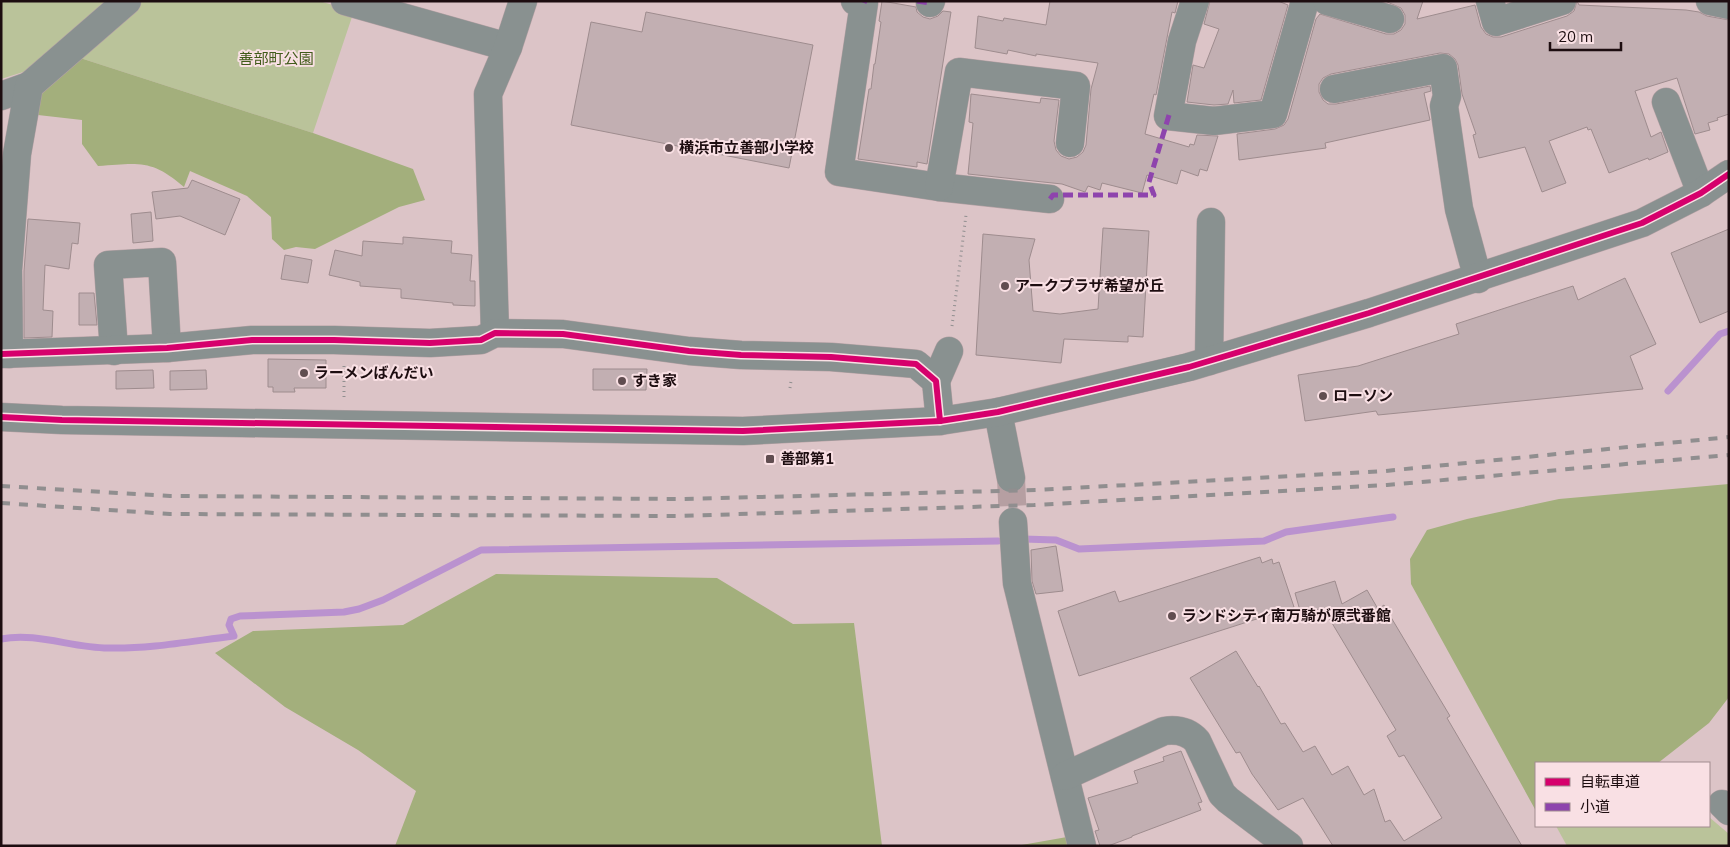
<svg xmlns="http://www.w3.org/2000/svg" width="1730" height="847" font-family="Mulish,'Noto Sans JP',sans-serif">
	<style>
		.green { fill: #bac39a }
		.forest { fill: #a3af7c }
		.lines { fill: none; stroke-linecap: round; stroke-linejoin: round }
		.stream { stroke: #ba92cf; stroke-width: 7 }
		.building { fill: #c2afb2; stroke: #9e8c8e }
		.minor-tunnel { stroke: #b69fa2; stroke-width: 28; stroke-dasharray: 28 14; stroke-linecap: butt }
		.minor-casing { stroke: #b4a1a4; stroke-width: 29 }
		.path { stroke: #918f90; stroke-width: 3; stroke-dasharray: 1 4; stroke-linecap: butt }
		.minor { stroke: #899190; stroke-width: 28 }
		.rail { stroke: #908e8f; stroke-width: 4; stroke-dasharray: 9 9; stroke-linecap: butt }
		.quiet { stroke: #8e44ad; stroke-width: 5; stroke-dasharray: 10 5; stroke-linecap: butt }
		.cycleway-casing { stroke: #f9e0e4; stroke-width: 9 }
		.cycleway { stroke: #d6006c; stroke-width: 6 }
		.poi-dot { fill: #604d50; stroke: #f9e0e4; stroke-width: 2 }
		.labels { text-anchor: middle; stroke-width: 4; stroke-linejoin: round; paint-order: stroke }
		.park-label { font-size: 15px; fill: #415b1a; stroke: #f9e0e4 }
		.poi-label { font-size: 15px; font-weight: bold; fill: #1d0d10; stroke: #f9e0e4; text-anchor: start }
	</style>
	<rect width="100%" height="100%" fill="#dcc4c7"/>
	<!-- green -->
	<g class="green">
		<path d="M1,1H319L354,11L313,133L74,56L1,79Z"/>
		<path d="M1709,817L1729,834V846H1567L1556,826H1709Z"/>
	</g>
	<!-- forest -->
	<g class="forest">
		<path d="M74,56L313,133L413,169L425,200L399,207L315,249L296,247L284,250L272,239L271,217L247,196L190,171L184,187C152,159 139,163 98,166L82,144V120L38,115L42,88Z"/>
		<path d="M1729,484V697L1709,723L1658,763H1536V811L1411,584L1410,559L1427,530L1467,519L1559,499Z"/>
		<path d="M496,574L717,578L793,624L854,623L882,846H395L416,791L358,750L285,707L215,653L253,631L403,625Z"/>
		<path d="M1067,837L1069,846H1016Z"/>
	</g>
	<g class="lines">
		<!-- stream -->
		<g class="stream">
			<path d="M1668,391L1720,334L1729,331"/>
			<path d="M1023,539L1056,540L1079,549L1264,541L1286,532L1393,517"/>
			<path d="M1,639C37,632 72,648 108,648C150,649 192,641 234,636L229,625L231,619L240,616L344,612L359,609L383,600L481,550L998,541"/>
		</g>
	</g>
	<!-- building -->
	<g class="building">
		<path d="M882,1L916,7L917,12L923,17L930,19L938,16L943,11L951,12L927,164L917,162V167L858,159L869,89H871L874,64H875L881,22L879,21Z"/>
		<path d="M1050,1H1178L1175,13L1172,12L1156,95L1154,94L1145,134L1189,147L1190,144L1194,145L1197,135L1218,136L1207,171L1200,169L1198,176L1181,170L1177,184L1147,175L1142,193L1102,183L1100,190L1088,186L1085,192L1062,184L968,174L973,123L969,122L971,94L1040,103L1041,98L1059,100L1054,141L1056,150L1061,156L1069,159L1077,157L1083,152L1086,145L1091,89L1098,63L1036,54V56L1008,50L1007,54L975,48L978,16L1003,21L1004,18L1046,25Z"/>
		<path d="M1210,1H1278L1288,5L1261,100L1234,103L1233,90L1228,104L1214,105L1187,102L1193,65L1204,68L1219,29L1204,24Z"/>
		<path d="M1385,1H1423L1417,19L1475,5L1481,27L1486,34L1493,37H1501L1567,16L1574,11L1577,1L1579,5L1686,10L1699,12L1707,16L1729,20V114L1717,118L1718,120L1708,123L1710,130L1695,134L1677,78L1635,91L1651,137L1661,132L1668,152L1649,160L1648,158L1609,173L1591,129L1588,130L1587,127L1549,141L1566,183L1542,192L1525,147L1479,158L1473,135L1476,134L1462,94L1458,65L1455,59L1449,54L1440,53L1331,74L1323,78L1319,84V92L1323,100L1328,104H1336L1430,86L1431,91L1424,93L1430,120L1325,143L1326,148L1239,160L1237,134L1275,129L1284,125L1288,119L1316,19L1320,14L1386,34H1394L1401,30L1405,24V15L1401,8Z"/>
		<path d="M646,12L813,45L789,168L571,125L591,22L642,32Z"/>
		<path d="M192,180L240,199L225,235L180,216L156,219L152,192L188,188Z"/>
		<path d="M151,212L153,241L133,243L131,214Z"/>
		<path d="M28,219L80,223L78,244L72,243L69,269L45,265L43,310L53,311L52,337L24,338V271Z"/>
		<path d="M1103,228L1149,231L1143,337L1128,336V342L1064,339L1061,363L976,355L983,234L1035,239L1029,260L1033,311L1060,314L1098,309Z"/>
		<path d="M1729,229V311L1700,323L1671,253Z"/>
		<path d="M403,237L452,241L451,253L472,255L470,281H475V306L453,305V303L401,298V289L360,286V282L329,275L335,250L362,256L363,241L403,244Z"/>
		<path d="M285,255L312,260L308,283L281,279Z"/>
		<path d="M1625,278L1656,344L1630,356L1643,389L1378,415L1376,411L1305,421L1298,375L1358,366L1459,334L1456,324L1573,286L1578,300Z"/>
		<path d="M79,293H94L97,325H79Z"/>
		<path d="M268,359L326,360V388H294L295,392H273V387H268Z"/>
		<path d="M593,369H647L646,390H593Z"/>
		<path d="M153,370L154,388L116,389V371Z"/>
		<path d="M206,370L207,389L170,390V371Z"/>
		<path d="M1056,546L1063,591L1036,594L1032,581L1031,550Z"/>
		<path d="M1260,557L1262,563L1272,559L1273,564L1279,562L1294,607L1079,676L1058,611L1115,591L1119,602Z"/>
		<path d="M1335,581L1342,604L1367,590L1378,609L1384,605L1386,609L1450,716L1447,718L1522,846H1333L1303,798L1278,810L1252,774L1240,752L1236,753L1190,678L1236,651L1258,687L1259,686L1281,724L1285,723L1303,752L1315,746L1332,775L1348,766L1364,795L1374,789L1385,822L1390,820L1404,841L1442,818L1404,755L1399,757L1387,736L1396,730L1323,608L1301,614L1295,593Z"/>
		<path d="M1181,751L1202,802L1198,803L1201,810L1132,836V837L1108,846H1100L1095,831L1099,830L1088,798L1138,783L1134,771L1164,761L1163,757Z"/>
	</g>
	<g class="lines">
		<!-- minor-tunnel -->
		<path class="minor-tunnel" d="M1011,478L1013,522"/>
		<!-- minor casing -->
		<g class="minor-casing">
			<g id="minor">
				<path d="M345,1L508,47"/>
				<path d="M855,1L864,3L839,172L939,187L1050,199"/>
				<path d="M1195,1L1182,41L1168,116L1214,121L1273,114L1305,1"/>
				<path d="M1327,1L1390,19"/>
				<path d="M1490,1L1496,22L1562,1"/>
				<path d="M1710,1L1729,5"/>
				<path d="M930,3L931,1"/>
				<path d="M1334,89L1443,68L1447,96L1444,106L1459,209L1478,279"/>
				<path d="M1,96L29,86"/>
				<path d="M1666,102L1701,193"/>
				<path d="M939,187L959,72L1076,86L1070,143"/>
				<path d="M495,333L488,94L508,47L523,1"/>
				<path d="M114,351L108,265L162,262L167,348"/>
				<path d="M1,354L167,348L252,340H334L430,343L481,340L495,333L563,334L689,351L741,355L831,357L916,364L936,381L940,421"/>
				<path d="M9,354L8,270L17,154L29,86L127,1"/>
				<path d="M1209,361L1211,222"/>
				<path d="M936,381L949,351"/>
				<path d="M998,412L1011,478"/>
				<path d="M1,417L62,420L743,431L940,421L998,412L1189,367L1369,313L1642,223L1701,193L1729,174"/>
				<path d="M1013,522L1017,583L1082,846"/>
				<path d="M1065,776L1164,731C1177,729 1188,731 1197,741L1222,794L1228,800L1289,846"/>
				<path d="M1722,804L1729,811"/>
			</g>
		</g>
		<!-- path -->
		<g class="path">
			<path d="M952,326L966,215"/>
			<path d="M344,366V399"/>
			<path d="M790,388L791,381"/>
		</g>
		<!-- minor -->
		<use href="#minor" class="minor"/>
		<!-- rail -->
		<g class="rail">
			<path d="M1,486L170,496L682,499L1036,490L1385,471L1729,437"/>
			<path d="M1,503L170,514L677,516L1034,505L1387,485L1729,455"/>
		</g>
		<!-- quiet -->
		<g class="quiet">
			<path d="M917,1L930,3"/>
			<path d="M864,3L865,1"/>
			<path d="M1050,199L1053,195H1154L1149,182L1169,115"/>
		</g>
		<!-- cycleway casing -->
		<g class="cycleway-casing">
			<g id="cycleway">
				<path d="M1,354L167,348L252,340H334L430,343L481,340L495,333L563,334L689,351L741,355L831,357L916,364L936,381L940,421"/>
				<path d="M1,417L62,420L743,431L940,421L998,412L1189,367L1369,313L1642,223L1701,193L1729,174"/>
			</g>
		</g>
		<!-- cycleway -->
		<use href="#cycleway" class="cycleway"/>
	</g>
	<!-- markers -->
	<g class="poi-dot">
		<circle cx="669" cy="148" r="5"/>
		<circle cx="1005" cy="286" r="5"/>
		<circle cx="304" cy="373" r="5"/>
		<circle cx="622" cy="381" r="5"/>
		<circle cx="1323" cy="396" r="5"/>
		<rect x="765" y="454" width="10" height="10" rx="2.5"/>
		<circle cx="1172" cy="616" r="5"/>
	</g>
	<g class="labels">
		<!-- park labels -->
		<g class="park-label">
			<text x="276" y="64">善部町公園</text>
		</g>
		<!-- poi labels -->
		<g class="poi-label">
			<text x="679" y="153">横浜市立善部小学校</text>
			<text x="1015" y="291">アークプラザ希望が丘</text>
			<text x="314" y="378">ラーメンばんだい</text>
			<text x="632" y="386">すき家</text>
			<text x="1333" y="401">ローソン</text>
			<text x="780" y="464">善部第1</text>
			<text x="1182" y="621">ランドシティ南万騎が原弐番館</text>
		</g>
	</g>
	<!-- border -->
	<rect width="1730" height="847" fill="none" stroke="#1d0d10" stroke-width="5"/>
	<!-- legend -->
	<rect x="1535" y="762" width="175" height="65" fill="#f9e0e4" stroke="#a18c8f"/>
	<rect x="1545" y="778" width="25" height="8" fill="#d6006c" stroke="#a18c8f"/>
	<text x="1580" y="787" font-size="15" fill="#1d0d10">自転車道</text>
	<rect x="1545" y="803" width="25" height="8" fill="#8e44ad" stroke="#a18c8f"/>
	<text x="1580" y="812" font-size="15" fill="#1d0d10">小道</text>
	<!-- scale -->
	<path d="M1550 42v8h71v-8" fill="none" stroke="#1d0d10" stroke-width="2.5"/>
	<text x="1558" y="42" font-size="15" fill="#1d0d10" stroke="#f9e0e4" stroke-width="4" paint-order="stroke">20 m</text>
</svg>
